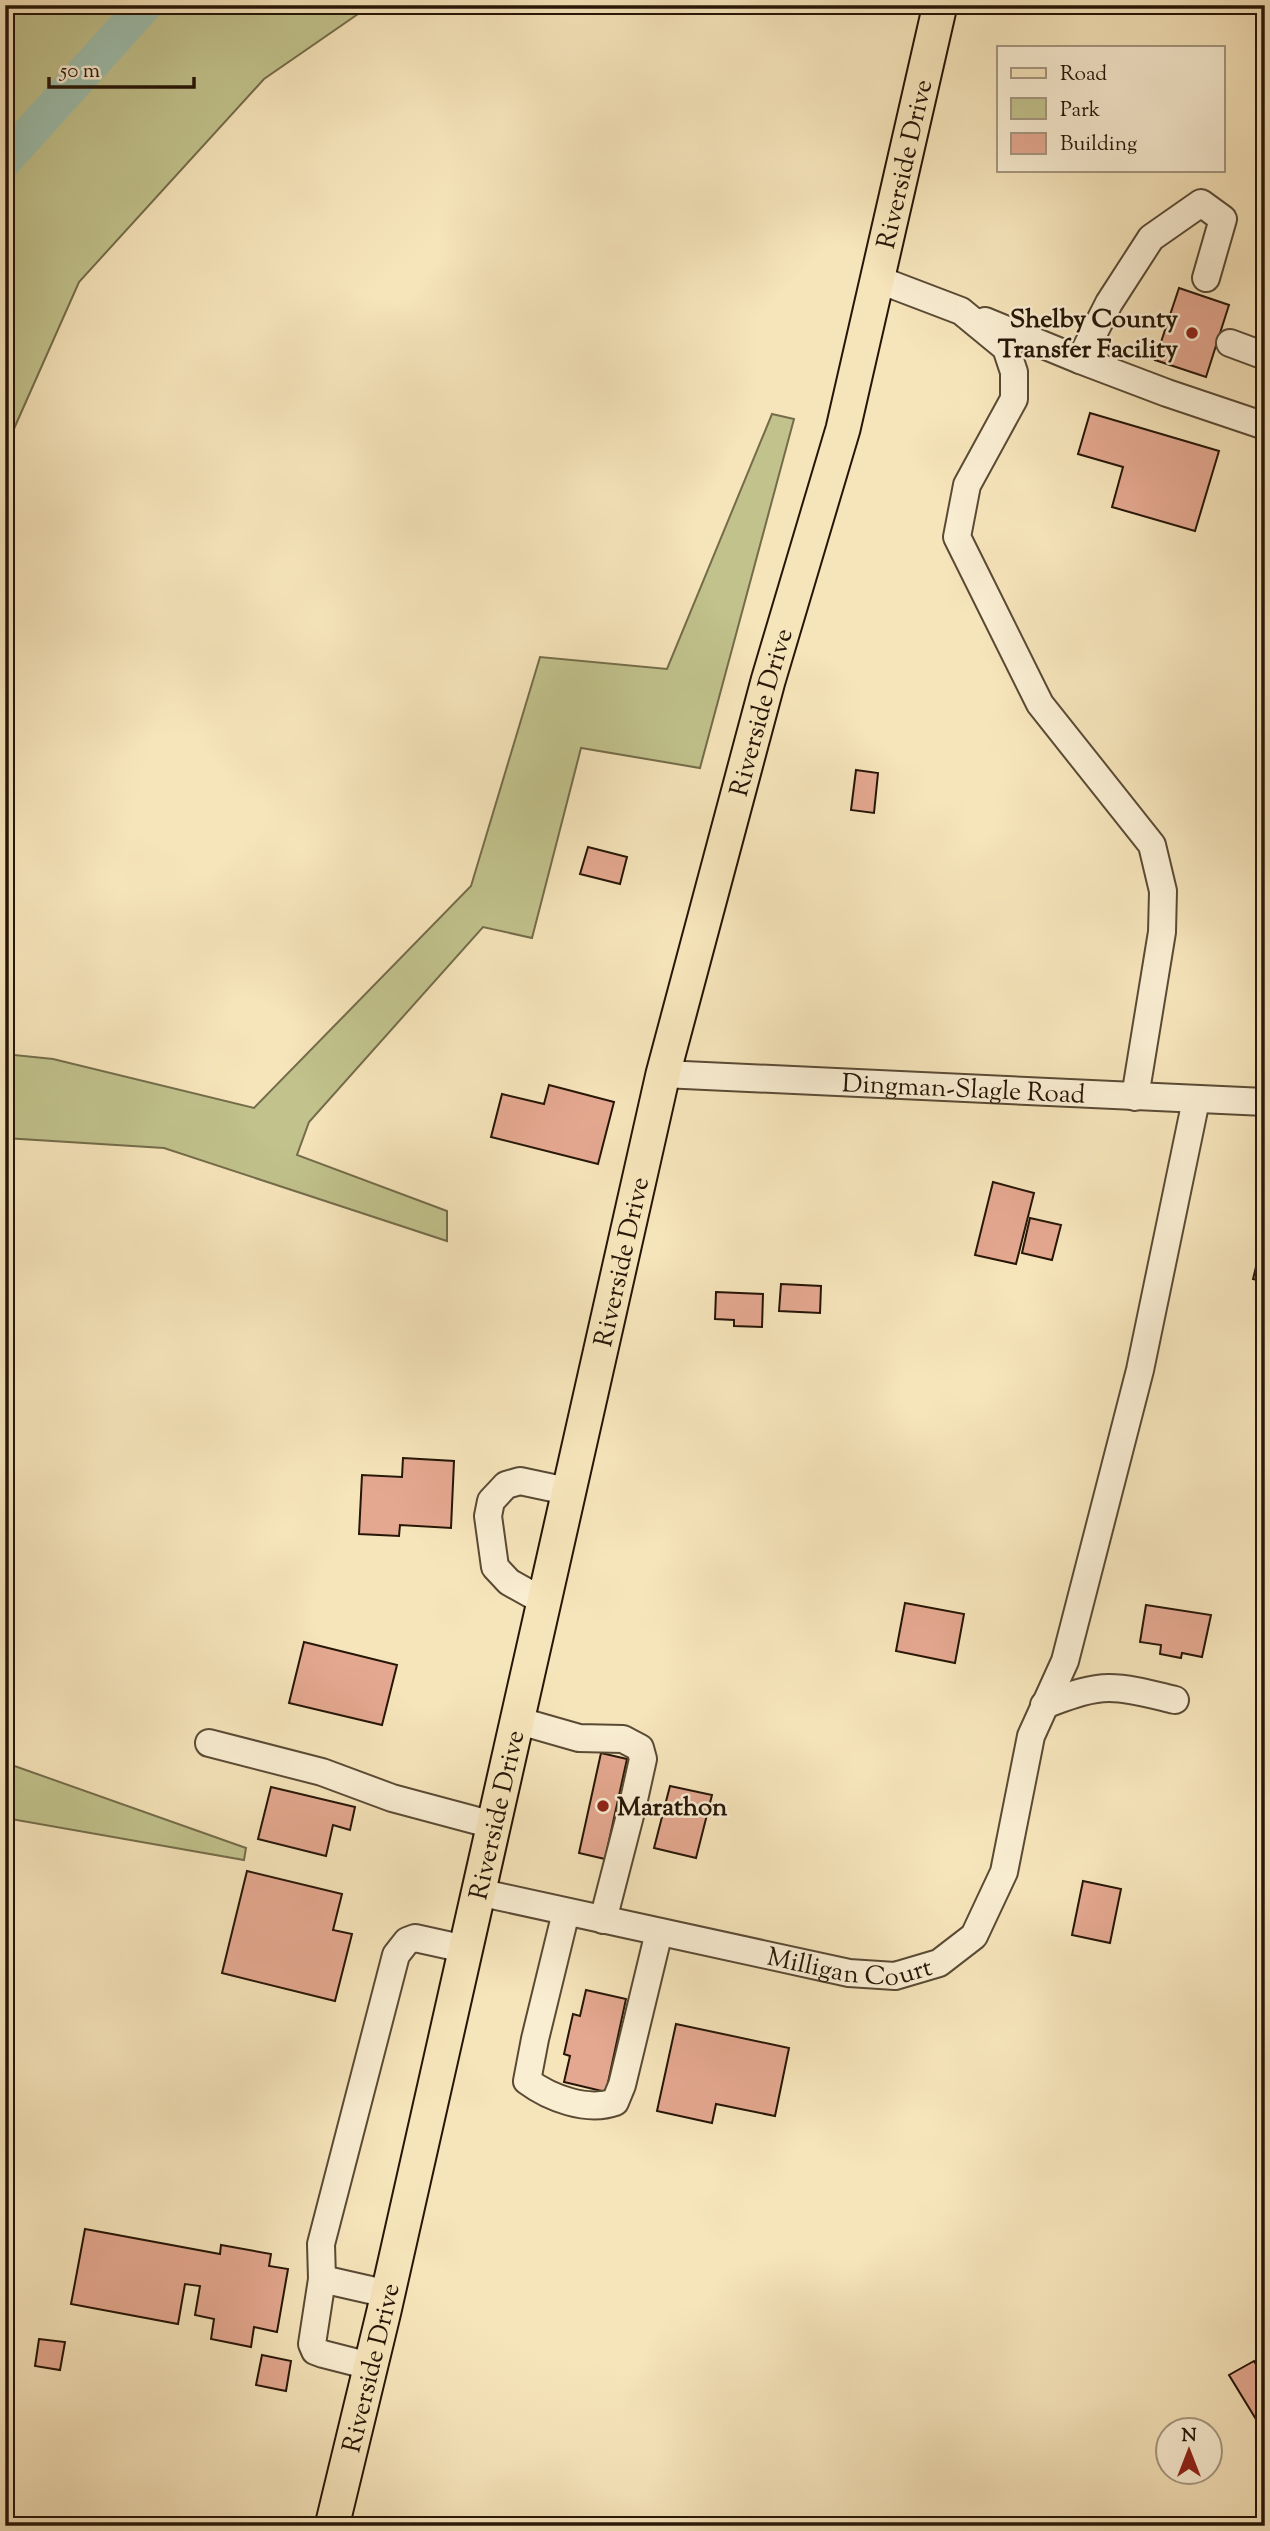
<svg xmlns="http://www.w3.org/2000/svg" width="1270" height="2531" font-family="'Sorts Mill Goudy',serif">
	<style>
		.green { fill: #c1c28c; stroke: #746c4a; stroke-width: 2 }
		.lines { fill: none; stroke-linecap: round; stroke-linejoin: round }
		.river { stroke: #9dbfad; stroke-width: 35 }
		.building { fill: #e4a890; stroke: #261607; stroke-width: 2 }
		.minor-casing { stroke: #5a4a34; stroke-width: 30 }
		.major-casing { stroke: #261607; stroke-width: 37 }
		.minor { stroke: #f9edd2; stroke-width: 26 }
		.major { stroke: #f6e4ba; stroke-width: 33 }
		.poi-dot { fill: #8f2418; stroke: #f9edd2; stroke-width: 2.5 }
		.labels { text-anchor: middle; stroke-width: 5; stroke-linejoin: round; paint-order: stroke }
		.street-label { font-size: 26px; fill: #261607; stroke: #f9edd2 }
		.poi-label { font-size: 26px; font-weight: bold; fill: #261607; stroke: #f9edd2; text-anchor: end }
	</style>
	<rect width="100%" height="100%" fill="#f6e4ba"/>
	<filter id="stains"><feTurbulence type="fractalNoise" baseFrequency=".00286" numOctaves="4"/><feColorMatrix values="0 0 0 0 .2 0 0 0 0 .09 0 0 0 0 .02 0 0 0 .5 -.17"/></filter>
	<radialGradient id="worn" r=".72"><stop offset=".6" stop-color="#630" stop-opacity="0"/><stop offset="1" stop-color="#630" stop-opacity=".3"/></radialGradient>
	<!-- green -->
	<g class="green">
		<path d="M5,5H371L264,79L79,282L5,449Z"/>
		<path d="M772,414L794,419L700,768L581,748L532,938L483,927L309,1122L297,1155L447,1211V1241L164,1148L5,1138V1054L53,1059L254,1108L471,886L540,657L667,669Z"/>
		<path d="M5,1734L6,1763L246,1848L244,1860L5,1818Z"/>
	</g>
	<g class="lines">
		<!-- river -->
		<path class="river" d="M5,160L145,5"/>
	</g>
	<!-- building -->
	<g class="building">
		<path d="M1179,288L1229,305L1206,377L1155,360Z"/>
		<path d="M1090,413L1219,451L1195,531L1112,507L1123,467L1078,454Z"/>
		<path d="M856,770L878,773L874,813L851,810Z"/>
		<path d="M588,847L627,857L620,884L580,874Z"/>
		<path d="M549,1085L614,1102L598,1164L491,1137L502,1094L544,1104Z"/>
		<path d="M993,1182L1034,1193L1016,1264L975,1255Z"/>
		<path d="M1030,1218L1061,1225L1052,1260L1022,1253Z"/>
		<path d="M1265,1231V1282L1253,1279Z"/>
		<path d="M781,1284L821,1286L820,1313L779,1311Z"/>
		<path d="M716,1292L763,1294L762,1327L734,1326V1320L715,1319Z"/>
		<path d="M403,1458L454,1461L451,1528L400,1525L399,1536L359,1534L362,1475L402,1477Z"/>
		<path d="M905,1603L964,1614L955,1663L896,1651Z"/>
		<path d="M1146,1605L1211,1615L1202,1657L1182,1653L1181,1658L1160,1654L1161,1645L1140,1642Z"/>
		<path d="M304,1642L397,1665L382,1725L289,1703Z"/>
		<path d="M601,1753L627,1759L605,1859L579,1853Z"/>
		<path d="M670,1786L712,1795L696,1858L654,1848Z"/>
		<path d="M271,1787L355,1807L350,1830L333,1825L326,1856L258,1839Z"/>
		<path d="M247,1871L342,1894L333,1930L352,1934L335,2001L222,1973Z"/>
		<path d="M1083,1881L1121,1889L1110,1943L1072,1935Z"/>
		<path d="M586,1990L626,1999L606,2092L564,2082L570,2056L564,2054L573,2014L580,2016Z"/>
		<path d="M676,2024L789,2048L775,2116L716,2104L712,2123L657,2111Z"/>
		<path d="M85,2229L220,2254L221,2245L271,2254L269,2266L288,2269L277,2332L254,2327L251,2347L211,2339L214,2319L195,2315L200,2286L185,2284L178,2324L71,2304Z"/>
		<path d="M39,2339L65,2342L60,2370L35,2366Z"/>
		<path d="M262,2355L291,2361L286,2391L256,2385Z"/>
		<path d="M1254,2361L1265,2379V2434L1229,2375Z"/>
	</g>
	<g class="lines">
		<!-- minor casing -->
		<g class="minor-casing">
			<g id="minor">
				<path d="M877,279L961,311L1006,348L1014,372V399L967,485L957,537L1040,704L1152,845L1163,891L1162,932L1135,1097"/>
				<path d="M985,321L1080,360L1109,303L1151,238L1201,203L1223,219L1206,278"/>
				<path d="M1230,343L1265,356"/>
				<path d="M1080,360L1167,393L1265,426"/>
				<path id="s1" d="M663,1074L1265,1102"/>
				<path d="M543,1601L509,1582L495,1567L488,1516L491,1501L506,1485L520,1481L567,1491"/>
				<path d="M1044,1705C1064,1698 1087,1688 1109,1688C1131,1688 1154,1695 1175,1700"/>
				<path d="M516,1720L579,1738L623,1739L640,1748L643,1759L633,1804L603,1920"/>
				<path d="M209,1743L322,1772L392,1798L493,1825"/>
				<path id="s2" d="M478,1892L849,1973L895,1976L939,1963L974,1936L1004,1872L1031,1736L1065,1661L1140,1370L1196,1100"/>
				<path d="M566,1912L535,2039L527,2081C550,2098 587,2112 615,2102L622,2085L659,1932"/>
				<path d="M322,2279L388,2294"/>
				<path d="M370,2366L323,2354L315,2351L312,2344L322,2279L321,2244L396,1955L407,1941L415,1938L465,1949"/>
			</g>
		</g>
		<!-- major casing -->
		<g class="major-casing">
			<g id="major">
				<path id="s3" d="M332,2526L384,2311L663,1074L768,681L843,429L940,5"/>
			</g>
		</g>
		<!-- minor -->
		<use href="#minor" class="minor"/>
		<!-- major -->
		<use href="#major" class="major"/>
	</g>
	<!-- markers -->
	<g class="poi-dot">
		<circle cx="1192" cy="333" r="7"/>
		<circle cx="603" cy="1806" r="7"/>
	</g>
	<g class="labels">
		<!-- street labels -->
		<g class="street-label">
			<text dy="9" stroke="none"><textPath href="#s3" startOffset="2431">Riverside Drive</textPath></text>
			<text dy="9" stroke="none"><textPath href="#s3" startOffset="1864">Riverside Drive</textPath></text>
			<text dy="9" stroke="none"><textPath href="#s1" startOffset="301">Dingman-Slagle Road</textPath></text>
			<text dy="9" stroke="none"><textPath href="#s3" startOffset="1297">Riverside Drive</textPath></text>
			<text dy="9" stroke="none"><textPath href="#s3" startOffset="730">Riverside Drive</textPath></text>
			<text dy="9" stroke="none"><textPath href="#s2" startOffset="380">Milligan Court</textPath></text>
			<text dy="9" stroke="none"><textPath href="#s3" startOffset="163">Riverside Drive</textPath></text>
		</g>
		<!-- poi labels -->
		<g class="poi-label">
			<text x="1178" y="327">Shelby County<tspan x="1178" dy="30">Transfer Facility</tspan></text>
			<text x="617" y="1815" text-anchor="start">Marathon</text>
		</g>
	</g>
	<!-- margin -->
	<rect width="1270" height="2531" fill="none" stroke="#f6e4ba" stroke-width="28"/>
	<rect x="7" y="7" width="1256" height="2517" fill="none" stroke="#261607" stroke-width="3.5"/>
	<rect x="14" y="14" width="1242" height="2503" fill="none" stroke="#261607" stroke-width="2"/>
	<!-- legend -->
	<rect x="997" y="46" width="228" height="126" fill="#f9edd2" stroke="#a59781" stroke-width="2"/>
	<rect x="1011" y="68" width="35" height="10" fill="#f6e4ba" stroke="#a59781" stroke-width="2"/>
	<text x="1060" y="80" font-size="21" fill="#261607">Road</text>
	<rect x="1011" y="98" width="35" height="21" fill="#c1c28c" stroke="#a59781" stroke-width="2"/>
	<text x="1060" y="116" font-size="21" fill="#261607">Park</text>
	<rect x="1011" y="133" width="35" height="21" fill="#e4a890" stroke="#a59781" stroke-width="2"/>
	<text x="1060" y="150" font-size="21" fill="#261607">Building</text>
	<!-- north arrow -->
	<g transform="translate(1189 2451)"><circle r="33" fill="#f9edd2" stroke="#a59781" stroke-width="2"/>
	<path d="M0-5L12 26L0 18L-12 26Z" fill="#8f2418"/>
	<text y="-10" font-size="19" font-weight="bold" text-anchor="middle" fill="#261607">N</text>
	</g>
	<!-- scale -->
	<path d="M49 77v10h145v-10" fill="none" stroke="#261607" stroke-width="3.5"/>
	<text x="60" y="77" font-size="21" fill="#261607" stroke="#f9edd2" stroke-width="5" paint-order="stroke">50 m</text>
	<rect width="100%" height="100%" filter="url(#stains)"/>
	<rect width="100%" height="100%" fill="url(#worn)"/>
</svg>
